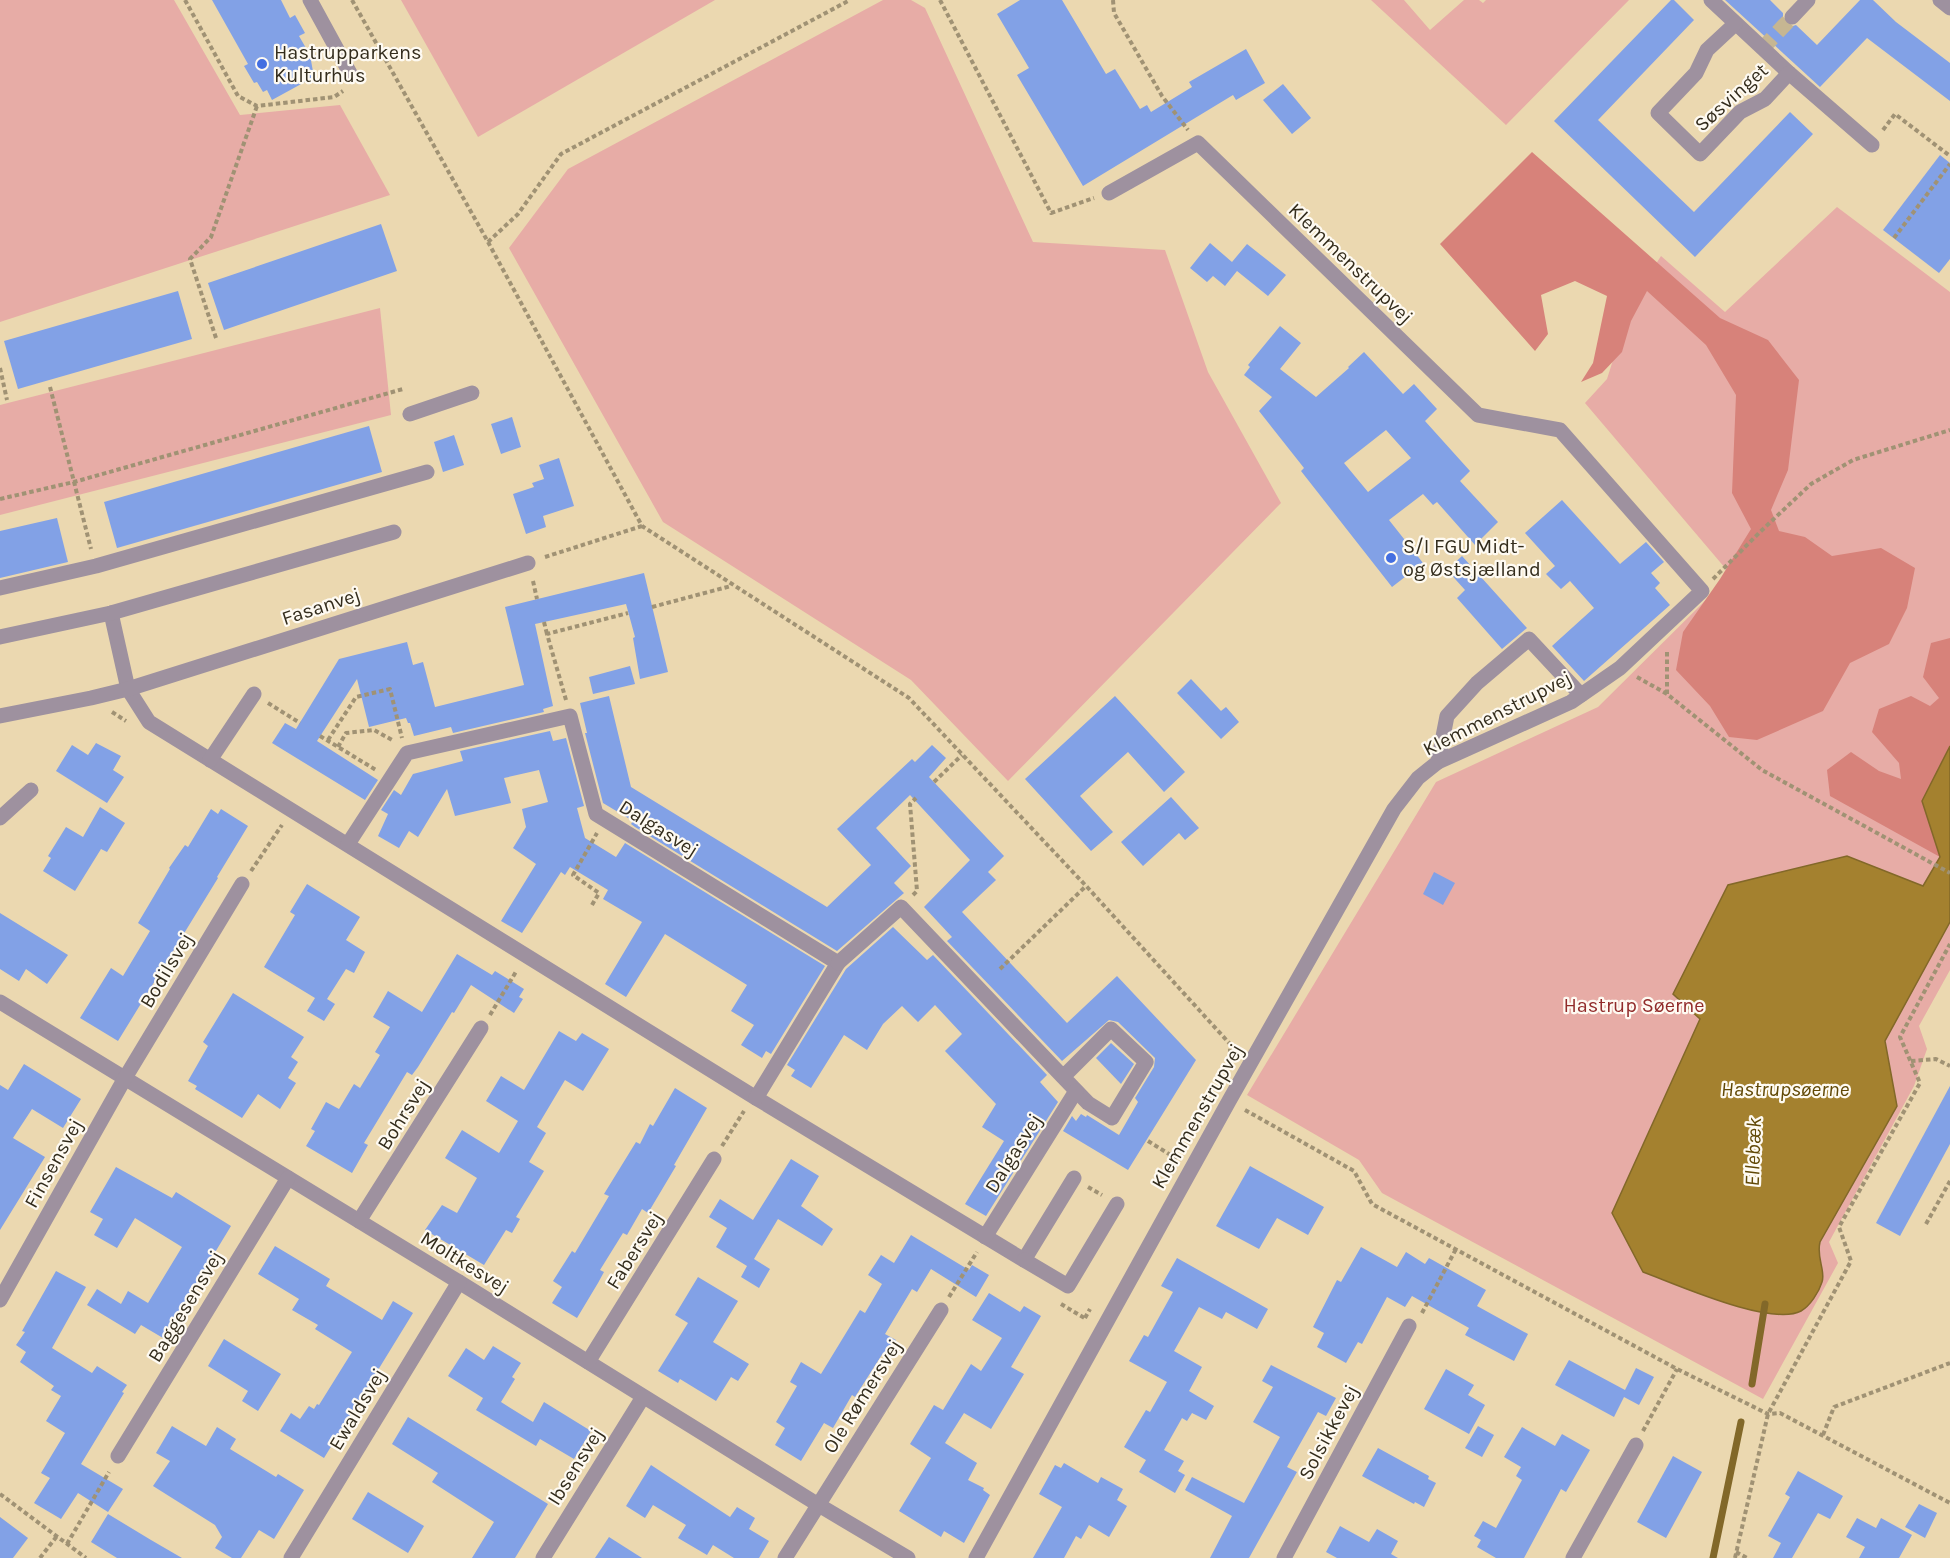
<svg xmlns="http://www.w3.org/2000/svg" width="1950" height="1558" font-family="Karla,sans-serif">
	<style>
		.green { fill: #e7aca6 }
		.forest { fill: #d7827a }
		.water { fill: #a4812f; stroke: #826829; stroke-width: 1.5 }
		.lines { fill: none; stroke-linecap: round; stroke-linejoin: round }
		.stream { stroke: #826829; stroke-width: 7 }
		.building { fill: #82a1e6; fill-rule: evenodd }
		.minor-tunnel { stroke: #c6b692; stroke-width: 15; stroke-dasharray: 15 8; stroke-linecap: butt }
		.path { stroke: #a09274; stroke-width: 4; stroke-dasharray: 4.5 3; stroke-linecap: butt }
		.minor { stroke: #9e919f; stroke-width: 15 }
		.poi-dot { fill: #446fe1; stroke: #fefaf2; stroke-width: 2 }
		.labels { text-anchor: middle; stroke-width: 4.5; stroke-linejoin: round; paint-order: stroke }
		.poi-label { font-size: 20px; fill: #332c1c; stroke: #fefaf2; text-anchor: start }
		.street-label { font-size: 20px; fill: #332c1c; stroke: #fefaf2 }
		.park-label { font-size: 20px; fill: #912b2a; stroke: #fefaf2 }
		.water-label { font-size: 21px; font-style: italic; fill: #614806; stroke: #fefaf2 }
	</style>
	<rect width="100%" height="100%" fill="#ebd8b0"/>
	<!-- green -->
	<g class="green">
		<path d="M0,0H174L240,115L340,105L390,195L0,322Z"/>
		<path d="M401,0H715L478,137Z"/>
		<path d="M883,0H911L925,8L1033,242L1165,250L1208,372L1281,503L1008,781L911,680L663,522L509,248L568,169Z"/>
		<path d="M1371,0H1404L1430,30L1464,0H1479L1483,3L1486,0H1629L1506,125Z"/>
		<path d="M1837,207L1950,292V970L1919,1026L1927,1049L1914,1086L1829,1242L1838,1263L1763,1399L1382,1193L1359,1160L1247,1095L1436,782L1598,707L1731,575L1585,403L1607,379L1631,303L1661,256L1725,312Z"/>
		<path d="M380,308L391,415L0,515V405Z"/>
	</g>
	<!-- forest -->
	<g class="forest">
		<path d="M1532,152L1720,318L1768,340L1799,380L1788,470L1771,510L1779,531L1805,537L1832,556L1881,548L1915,568L1907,608L1889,644L1850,663L1823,711L1757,740L1729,737L1710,706L1676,670L1683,632L1720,579L1751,529L1732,493L1736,395L1706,345L1647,291L1631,321L1622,352L1602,373L1581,382L1593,363L1607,296L1575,281L1541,295L1548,334L1535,351L1440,244Z"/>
		<path d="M1950,638V746L1922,801L1940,857L1830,796L1827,770L1851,752L1879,771L1901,779L1899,763L1872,732L1879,709L1911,696L1930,706L1939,698L1923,677L1931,643Z"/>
	</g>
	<!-- water -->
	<path class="water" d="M1950,746V922L1885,1041L1897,1106L1820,1242C1816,1258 1826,1271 1822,1282C1819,1292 1810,1306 1801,1311C1771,1327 1676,1284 1643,1272L1612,1213L1700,1019L1673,994L1728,885L1847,856L1923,886L1940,857L1922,801Z"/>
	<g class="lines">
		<!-- stream -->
		<g class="stream">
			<path d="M1752,1384L1765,1304"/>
			<path d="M1713,1558L1741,1422"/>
		</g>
	</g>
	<!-- building -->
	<g class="building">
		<path d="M212,0H281L290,18L295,15L305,33L299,36L310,55L314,77L272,100L267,90L263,92L257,82L254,83L244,66L248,64Z"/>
		<path d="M1020,0H1062L1106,74L1115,69L1140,109L1147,105L1151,112L1192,87L1189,82L1246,49L1265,83L1236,100L1233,95L1083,186L1017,75L1029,68L997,14Z"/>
		<path d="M1671,0H1674L1694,20L1598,120L1694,212L1790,112L1813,134L1695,257L1554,121Z"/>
		<path d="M1725,0H1770L1783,13V19L1785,24L1790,27L1796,25L1817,45L1860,0H1873L1896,22L1950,63V101L1867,38L1820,87Z"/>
		<path d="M1283,84L1311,118L1292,134L1263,100Z"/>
		<path d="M1940,155L1950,163V259L1939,273L1883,230Z"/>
		<path d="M381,224L397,271L224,330L208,283Z"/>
		<path d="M1210,243L1232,262L1247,244L1286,275L1268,296L1237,271L1225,286L1213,276L1207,282L1190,268Z"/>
		<path d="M178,291L192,339L18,389L4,341Z"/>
		<path d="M1280,326L1301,343L1280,369L1316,397L1349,368L1348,367L1364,352L1403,394L1414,384L1437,409L1425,421L1470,471L1460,481L1498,522L1475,545L1437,502L1433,505L1423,494L1389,520L1423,563L1392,587L1301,471L1304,468L1259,411L1272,397L1244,375L1250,367L1248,365ZM1386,430L1411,458L1368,492L1344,463Z"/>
		<path d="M512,417L521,447L501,454L491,424Z"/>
		<path d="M369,426L382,472L117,548L104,502Z"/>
		<path d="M454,435L464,465L443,472L434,442Z"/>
		<path d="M559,458L574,506L543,516L546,527L526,534L513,494L534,487L532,483L544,479L539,465Z"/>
		<path d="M1562,500L1620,564L1646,542L1664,562L1651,573L1660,583L1655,588L1670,605L1584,681L1552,646L1594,608L1570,581L1561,589L1546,574L1555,566L1525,533Z"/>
		<path d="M57,518L68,562L0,578V531Z"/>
		<path d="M1462,556L1527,628L1502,649L1457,598L1465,590L1447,570Z"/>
		<path d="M644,573L668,672L640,679L633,638L635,637L626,604L535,624L553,706L543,709L544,712L453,733L451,727L414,736L410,723H408L406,718L369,727L357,679L317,741L378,780L365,800L272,743L285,723L296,729L339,659L407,642L413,665L423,662L435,707L524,685L505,607Z"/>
		<path d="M630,666L635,684L593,694L589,677Z"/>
		<path d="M1191,679L1221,711L1226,707L1239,722L1221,739L1177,693Z"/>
		<path d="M609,696L631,787L827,907L871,865L837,829L912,759L915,762L932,745L946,758L929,777L1004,856L988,872L996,880L962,912L1067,1023L1117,976L1196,1060L1128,1170L1063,1131L1072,1116L1076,1121L1081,1114L1086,1117L1087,1115L1119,1135L1138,1102L1135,1098L1154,1067L1155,1058L1118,1022L1109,1020L1062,1061L947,941L952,937L924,907L970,860L910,795L876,828L911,866L894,883L904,893L837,951L635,827L631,824L633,821L603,803L585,733H587L580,703Z"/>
		<path d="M1115,696L1185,772L1164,792L1128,752L1080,796L1113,832L1091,851L1025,779Z"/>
		<path d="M550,731L553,741L566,738L584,806L577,808L585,838L616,857L625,843L825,966L771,1054L766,1051L762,1058L741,1045L754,1025L731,1011L747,985L665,934L626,997L605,984L642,922L603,899L608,890L570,867L565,875L561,872L522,933L501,921L536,864L513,848L526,827L522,809L548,802L539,770L504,778L511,803L455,816L447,789L418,837L409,831L399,848L378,836L388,814L381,810L394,790L401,795L413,774L463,761L460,751Z"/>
		<path d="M96,743L121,756L113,770L124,777L107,803L56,771L72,745L88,755Z"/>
		<path d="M1171,797L1199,828L1185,840L1179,833L1143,866L1121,842Z"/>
		<path d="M100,807L125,823L107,852L101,849L75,891L43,871L51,858L48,856L66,827L83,837Z"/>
		<path d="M211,809L218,814L221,809L248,826L217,877L218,878L118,1041L80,1018L111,968L123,976L150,931L138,923L170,869L169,868L185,845L188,847Z"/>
		<path d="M1434,872L1455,883L1443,905L1423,894Z"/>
		<path d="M307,884L360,917L346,940L365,952L354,973L346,969L327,999L335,1004L324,1021L307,1011L315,998L264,967L295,915L290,912Z"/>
		<path d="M0,913L68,955L47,984L26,969L19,981L0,969Z"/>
		<path d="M893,927L927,960L933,955L1047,1075L1040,1082L1058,1102L986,1216L965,1204L1004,1141L982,1127L996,1104L945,1051L962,1034L935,1005L918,1022L902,1006L883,1024L867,1050L844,1035L811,1088L791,1076L795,1070L787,1065L846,969Z"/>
		<path d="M457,954L492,975L495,971L524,989L519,997L523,999L514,1013L471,985L454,1013L452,1012L418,1067L412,1075L407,1072L364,1143L368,1145L352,1173L306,1146L315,1131L311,1129L326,1102L339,1109L354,1084L360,1088L380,1055L375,1052L390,1027L373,1017L388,991L422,1012Z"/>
		<path d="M233,993L304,1037L291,1057L298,1062L288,1078L296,1083L280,1109L258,1094L242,1118L195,1089L197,1086L188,1081L208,1046L203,1042Z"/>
		<path d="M559,1031L576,1041L582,1033L609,1049L583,1091L565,1080L537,1127L546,1133L529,1162L544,1171L516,1217L520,1219L512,1233L506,1230L484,1265L425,1230L442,1205L457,1213L477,1178L445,1158L462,1130L499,1153L518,1121L486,1101L501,1076L524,1090Z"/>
		<path d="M1111,1043L1134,1064L1121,1084L1096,1058Z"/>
		<path d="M24,1064L81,1099L63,1128L32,1109L13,1138L45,1157L0,1230V1085L8,1090Z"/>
		<path d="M1950,1086V1144L1900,1236L1876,1223Z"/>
		<path d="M675,1088L707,1108L674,1165L676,1166L648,1213L642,1209L627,1235L623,1233L600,1270L604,1272L598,1283L577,1318L552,1303L562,1287L553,1281L572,1251L575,1253L609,1196L604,1194L636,1142L640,1144L650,1124L653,1126Z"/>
		<path d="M791,1159L819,1176L801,1206L833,1229L822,1246L778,1219L754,1259L770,1269L759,1288L741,1277L747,1266L716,1247L727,1228L709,1217L720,1199L753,1220Z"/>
		<path d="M1250,1166L1324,1207L1308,1235L1277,1218L1259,1249L1216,1226Z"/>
		<path d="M116,1167L172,1198L176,1192L231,1226L163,1338L141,1325L135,1334L87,1305L97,1289L121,1304L128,1291L148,1303L182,1247L135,1218L117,1248L94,1235L103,1219L90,1212Z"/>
		<path d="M911,1235L969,1270L972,1265L989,1275L976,1297L931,1269L917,1292L912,1289L885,1334L896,1340L886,1356L883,1353L855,1397L852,1395L833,1428L824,1423L801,1461L775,1445L785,1428L776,1422L797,1386L790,1382L801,1362L821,1374L860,1310L865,1313L882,1284L868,1275L881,1255L894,1263Z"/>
		<path d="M275,1246L330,1279L326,1286L382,1320L393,1301L413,1313L324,1458L280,1431L291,1413L300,1419L309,1406L314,1409L317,1404L319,1405L352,1352L315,1329L318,1325L292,1310L299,1299L258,1274Z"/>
		<path d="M1361,1247L1397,1267L1406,1252L1425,1264L1429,1258L1486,1290L1477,1306L1528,1334L1514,1361L1465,1335L1469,1328L1412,1296L1405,1307L1387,1297L1362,1344L1358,1342L1346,1363L1317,1347L1324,1333L1313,1327L1337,1280L1341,1282Z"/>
		<path d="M1177,1258L1268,1309L1257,1329L1226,1312L1222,1319L1199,1307L1174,1351L1202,1367L1189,1391L1214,1406L1206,1420L1192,1413L1187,1421L1182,1418L1164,1450L1184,1461L1178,1471L1185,1475L1175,1493L1139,1472L1146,1460L1124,1447L1146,1410L1150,1412L1167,1382L1129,1361L1144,1335L1148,1337L1173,1292L1161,1286Z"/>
		<path d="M56,1271L86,1287L52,1348L92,1373L97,1366L127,1385L122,1392L124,1393L81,1464L123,1489L108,1512L78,1493L61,1519L34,1503L50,1478L41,1473L65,1433L46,1421L61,1396L51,1390L54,1386L20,1362L26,1352L16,1345L25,1332L22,1331Z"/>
		<path d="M698,1277L738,1301L713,1342L749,1364L738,1381L731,1377L716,1401L680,1379L678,1383L658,1371L688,1323L675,1315Z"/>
		<path d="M989,1293L1020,1312L1024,1306L1041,1316L1011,1367L1024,1374L991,1429L964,1413L945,1443L977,1463L968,1480L984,1488L983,1490L990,1495L964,1543L944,1531L941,1537L899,1511L931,1458L910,1444L934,1405L943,1410L971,1364L981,1371L1002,1338L972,1320Z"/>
		<path d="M224,1339L281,1374L258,1411L242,1401L248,1391L208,1366Z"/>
		<path d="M493,1346L521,1363L512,1377L515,1379L501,1402L533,1422L544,1402L591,1431L574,1459L540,1439L536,1446L476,1410L483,1398L448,1376L466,1348L484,1360Z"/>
		<path d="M1569,1360L1625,1390L1636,1368L1654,1377L1639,1405L1624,1397L1614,1417L1555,1385Z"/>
		<path d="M1271,1365L1336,1398L1326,1416L1318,1412L1287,1467L1297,1472L1249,1558H1210L1232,1516L1185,1490L1192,1477L1244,1503L1280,1437L1253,1422L1273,1387L1262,1381Z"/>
		<path d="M1446,1369L1474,1385L1468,1395L1485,1405L1469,1434L1424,1409Z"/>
		<path d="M408,1417L548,1504L515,1558H472L494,1522L432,1482L438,1473L392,1444Z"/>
		<path d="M172,1426L206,1446L217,1427L236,1439L230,1449L276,1477L278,1474L304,1490L274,1539L259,1530L241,1558H232L215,1548L222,1537L215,1525L153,1486L170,1461L156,1453Z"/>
		<path d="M1478,1426L1494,1435L1482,1457L1465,1448Z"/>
		<path d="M1522,1427L1555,1446L1562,1434L1590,1450L1566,1492L1561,1489L1524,1558H1496L1477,1547L1481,1540L1474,1536L1483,1521L1496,1528L1522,1480L1516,1476L1521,1467L1504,1457Z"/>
		<path d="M1378,1448L1429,1476L1428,1479L1436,1483L1424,1507L1415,1502L1414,1504L1362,1476Z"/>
		<path d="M1673,1456L1702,1472L1666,1538L1637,1522Z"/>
		<path d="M1064,1463L1098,1483L1101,1477L1123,1489L1117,1500L1127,1506L1109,1537L1089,1525L1081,1539L1076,1536L1064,1558H1033L1062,1507L1039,1494L1055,1465L1061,1468Z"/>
		<path d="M651,1465L730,1517L737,1507L755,1518L749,1529L769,1541L759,1558H734L713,1545L707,1555L678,1538L686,1525L653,1505L645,1518L626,1506Z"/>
		<path d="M1798,1471L1843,1496L1830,1519L1818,1513L1792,1558H1773L1781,1543L1768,1536L1790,1497L1785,1494Z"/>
		<path d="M368,1492L424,1526L408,1553L352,1519Z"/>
		<path d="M1919,1504L1937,1513L1925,1538L1905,1527Z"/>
		<path d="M108,1514L151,1540L182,1558H117L91,1542Z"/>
		<path d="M0,1517L28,1538L13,1558H0Z"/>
		<path d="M1857,1518L1876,1528L1881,1518L1912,1535L1899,1558H1859L1865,1547L1846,1537Z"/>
		<path d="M1340,1526L1369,1542L1377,1529L1398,1541L1391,1554L1398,1558H1337L1326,1552Z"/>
		<path d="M609,1537L642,1558H595Z"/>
	</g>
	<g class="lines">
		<!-- minor-tunnel -->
		<path class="minor-tunnel" d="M1762,49L1792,17"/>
		<!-- path -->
		<g class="path">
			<path d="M185,0L238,96L257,106L334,97L343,91"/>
			<path d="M352,0L488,242L642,526L909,698L1088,888L1230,1044V1060"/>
			<path d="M940,0L1051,213L1094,198"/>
			<path d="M1113,0L1114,13L1162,96L1188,130"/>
			<path d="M1883,130L1895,114L1950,156"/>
			<path d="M1894,238L1950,164"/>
			<path d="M488,242L518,214L561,154L850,0"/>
			<path d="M216,338L190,259L211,237L257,106"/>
			<path d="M0,368L7,400"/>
			<path d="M50,387L91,549"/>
			<path d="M0,499L74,482L403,389"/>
			<path d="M545,557L642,526"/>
			<path d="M1713,579L1761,531L1811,484L1853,460L1950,430"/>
			<path d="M533,581L537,599"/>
			<path d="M652,607L731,586"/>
			<path d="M544,622L547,634"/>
			<path d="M1637,677L1667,694L1762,770L1950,873"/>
			<path d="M1667,694V649"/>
			<path d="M566,700L547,634L628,613"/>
			<path d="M268,703L300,723"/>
			<path d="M112,712L126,721"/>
			<path d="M320,736L376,770"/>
			<path d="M328,740L356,697L390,689L402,738"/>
			<path d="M338,747L346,733L374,730L394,741"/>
			<path d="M934,782L962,755"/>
			<path d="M251,871L282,825"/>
			<path d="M913,895L917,891L910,804L916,798"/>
			<path d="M592,905L599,893L573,875L597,833"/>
			<path d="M1000,969L1086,886"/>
			<path d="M490,1015L517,970"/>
			<path d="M1911,1061L1936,1059L1950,1066"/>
			<path d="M1245,1110L1354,1171L1372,1204L1677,1369L1768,1414L1780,1413L1950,1503"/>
			<path d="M1148,1141L1177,1159"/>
			<path d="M722,1146L744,1111"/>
			<path d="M1088,1187L1102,1195"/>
			<path d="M1926,1224L1950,1181"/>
			<path d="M949,1297L977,1252"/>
			<path d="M1061,1304L1086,1319"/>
			<path d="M1422,1313L1456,1249"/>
			<path d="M1085,1318L1090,1309"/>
			<path d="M1643,1431L1677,1369"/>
			<path d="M1823,1435L1834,1407L1950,1363"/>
			<path d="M0,1494L86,1558"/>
			<path d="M67,1544L109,1472"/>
			<path d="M1736,1552L1747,1558"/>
			<path d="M40,1558L57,1536"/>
			<path d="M1735,1558L1768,1414L1851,1261L1839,1227L1920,1083L1900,1037L1950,944"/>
		</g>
		<!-- minor -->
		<g class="minor">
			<path d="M310,0L351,75"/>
			<path d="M1711,0L1789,73L1872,145"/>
			<path d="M1940,0L1950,8"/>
			<path d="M1792,17L1808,0"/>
			<path d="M1735,24L1707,50L1696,73L1658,113L1700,154L1740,112L1765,99L1789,73"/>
			<path d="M410,414L472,393"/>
			<path d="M0,588L96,566L427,472"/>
			<path d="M111,613L128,689L149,722L756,1098L1024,1260L1074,1178"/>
			<path d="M0,637L111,613L394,532"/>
			<path d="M0,716L91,698L128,689L528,563"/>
			<path d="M210,760L254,694"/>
			<path d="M1438,762L1447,716L1477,683L1529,639L1581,695"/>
			<path d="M0,818L31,790"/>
			<path d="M348,844L407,753L570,716L596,814L838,963L756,1098"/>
			<path d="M838,963L901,907L1063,1077L1111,1029L1146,1062L1112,1118L1088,1103L1063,1077"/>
			<path d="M0,1002L459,1282L817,1504L908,1558"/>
			<path d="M359,1221L481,1028"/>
			<path d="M985,1237L1076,1091"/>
			<path d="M1024,1260L1068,1286L1117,1204"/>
			<path d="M0,1300L125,1078L242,884"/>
			<path d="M588,1362L714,1159"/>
			<path d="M118,1456L288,1178"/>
			<path d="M291,1558L459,1282"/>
			<path d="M543,1558L643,1397"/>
			<path d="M785,1558L941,1310"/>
			<path d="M976,1558L1229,1101L1394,809L1418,778L1438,762L1571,702L1620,668L1702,591L1560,430L1478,415L1198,143L1109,193"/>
			<path d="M1284,1558L1409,1326"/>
			<path d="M1573,1558L1636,1445"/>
		</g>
	</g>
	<!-- markers -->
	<g class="poi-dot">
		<circle cx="262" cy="64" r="6"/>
		<circle cx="1391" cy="558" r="6"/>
	</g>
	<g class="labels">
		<!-- poi labels -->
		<g class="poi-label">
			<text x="274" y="59">Hastrupparkens<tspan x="274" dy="23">Kulturhus</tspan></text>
			<text x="1403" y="553">S/I FGU Midt-<tspan x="1403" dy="23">og Østsjælland</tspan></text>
		</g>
		<!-- street labels -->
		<g class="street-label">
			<text transform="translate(1731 97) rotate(-42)" y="7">Søsvinget</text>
			<text transform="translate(1351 263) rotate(44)" y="7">Klemmenstrupvej</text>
			<text transform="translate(321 606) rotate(-18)" y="7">Fasanvej</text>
			<text transform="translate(1497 713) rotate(-27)" y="7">Klemmenstrupvej</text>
			<text transform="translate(659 828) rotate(32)" y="7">Dalgasvej</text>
			<text transform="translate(166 970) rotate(-59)" y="7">Bodilsvej</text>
			<text transform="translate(403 1114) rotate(-58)" y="7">Bohrsvej</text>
			<text transform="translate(1197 1116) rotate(-60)" y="7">Klemmenstrupvej</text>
			<text transform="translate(1013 1153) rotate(-58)" y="7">Dalgasvej</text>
			<text transform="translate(53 1163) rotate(-61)" y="7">Finsensvej</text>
			<text transform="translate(634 1250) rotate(-58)" y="7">Fabersvej</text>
			<text transform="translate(465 1262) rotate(32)" y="7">Moltkesvej</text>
			<text transform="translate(185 1306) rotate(-59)" y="7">Baggesensvej</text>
			<text transform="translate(862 1396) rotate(-58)" y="7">Ole Rømersvej</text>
			<text transform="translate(357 1409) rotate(-59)" y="7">Ewaldsvej</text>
			<text transform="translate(1328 1432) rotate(-62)" y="7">Solsikkevej</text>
			<text transform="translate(575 1466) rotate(-58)" y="7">Ibsensvej</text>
		</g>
		<!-- park labels -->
		<g class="park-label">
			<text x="1634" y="1012">Hastrup Søerne</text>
		</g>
		<!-- water labels -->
		<g class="water-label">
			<text x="1785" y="1096">Hastrupsøerne</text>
			<text transform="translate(1753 1152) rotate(-88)" y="7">Ellebæk</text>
		</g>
	</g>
</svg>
